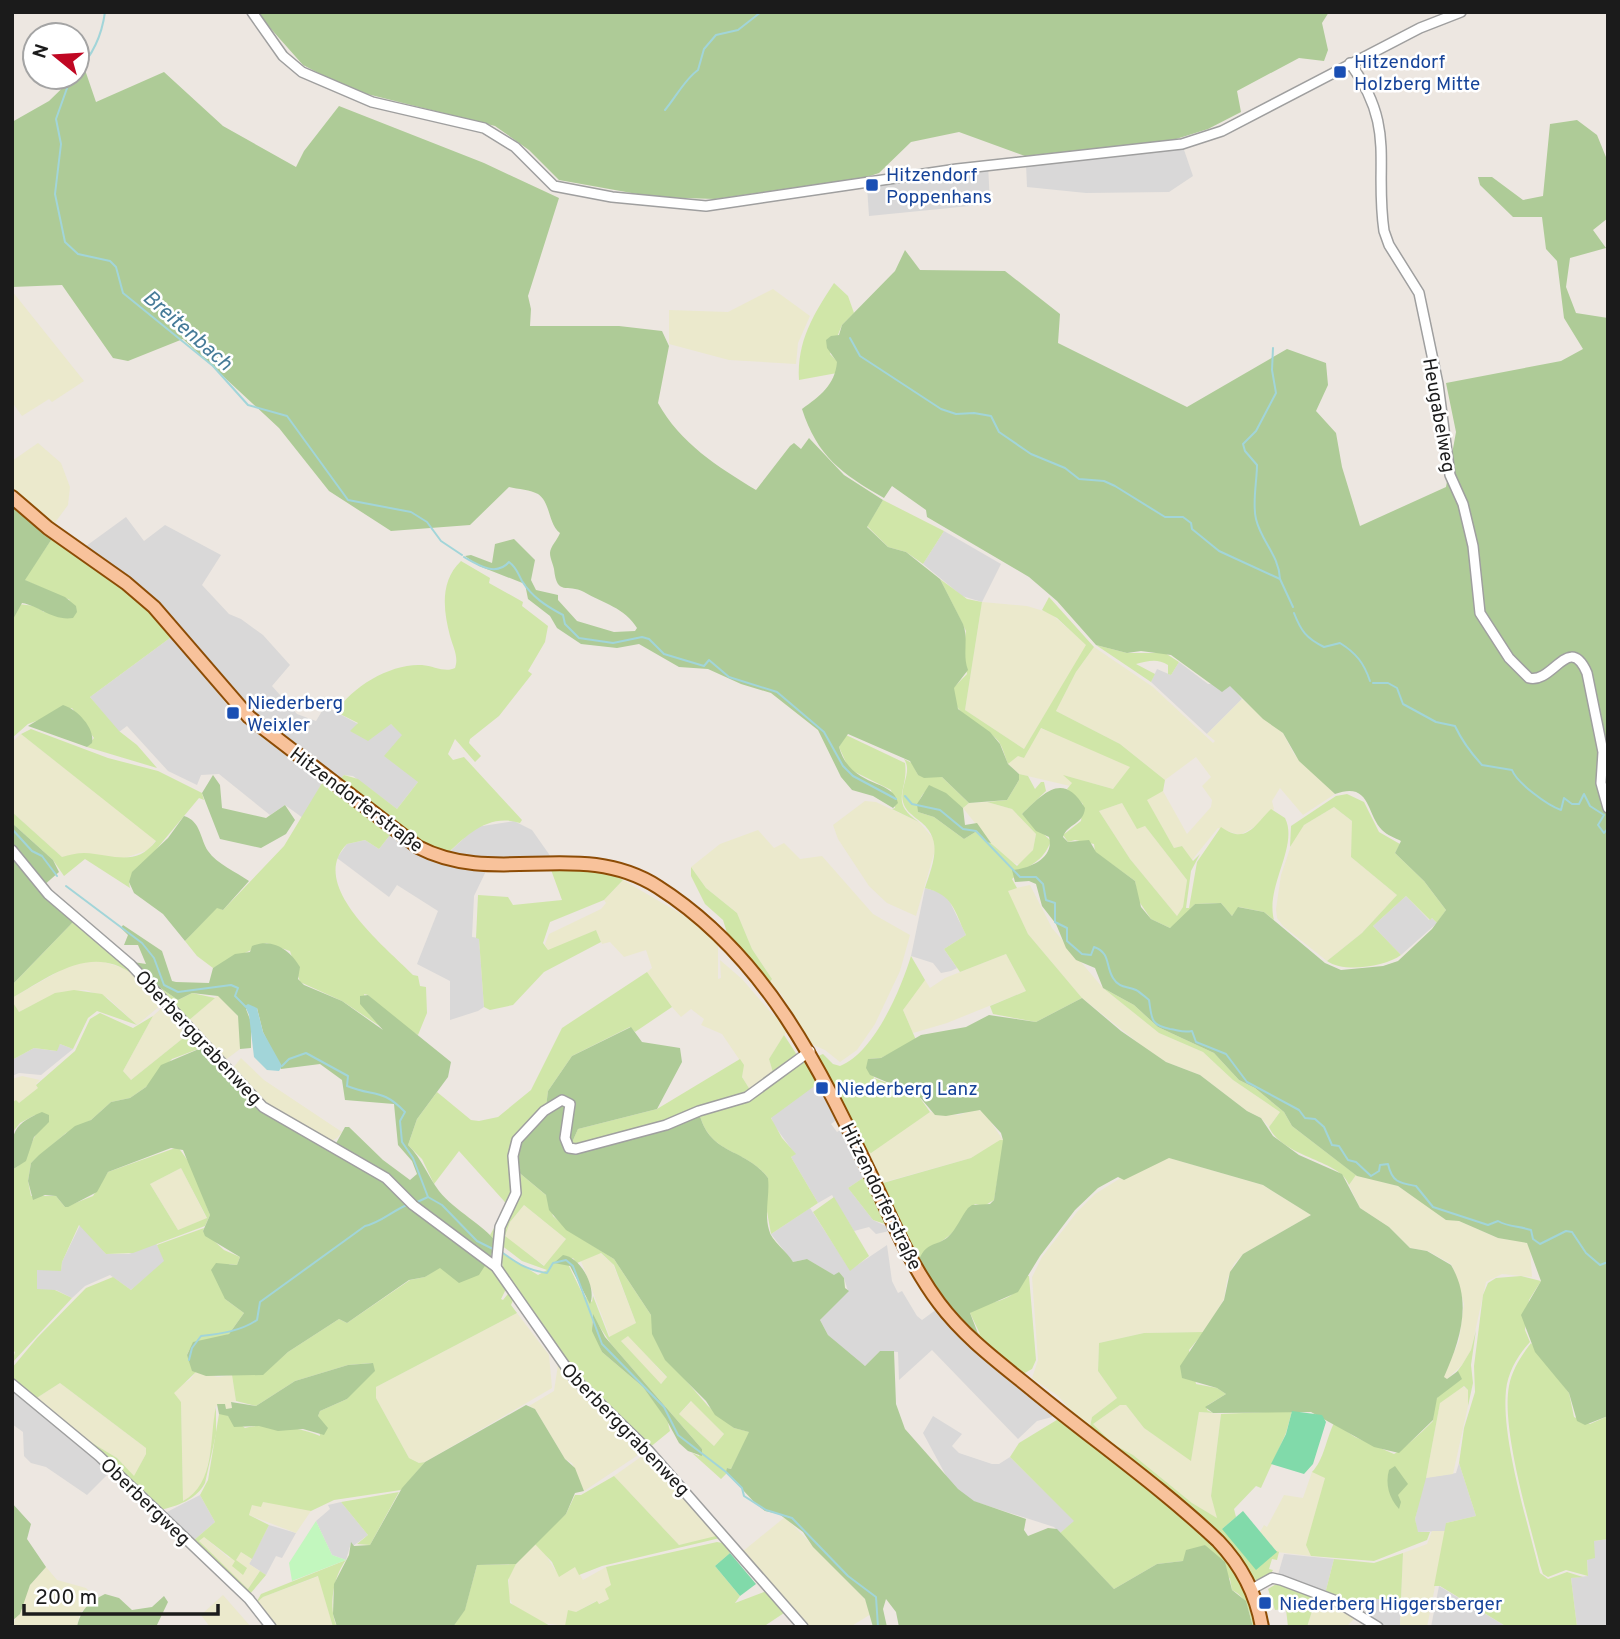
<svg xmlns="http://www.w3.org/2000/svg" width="1620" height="1639" font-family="Overpass,sans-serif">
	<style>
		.residential { fill: #d9d8d8 }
		.farmland { fill: #ebe9cc }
		.grass { fill: #d0e6a8; fill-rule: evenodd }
		.forest { fill: #aecb97 }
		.park { fill: #c2f7be }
		.pitch { fill: #81daaa }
		.water { fill: #a2d5d9 }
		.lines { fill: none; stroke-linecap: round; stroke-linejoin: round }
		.stream { stroke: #a2d5d9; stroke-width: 2 }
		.minor-casing { stroke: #9f9f9f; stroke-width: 12 }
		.major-casing { stroke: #8d4c05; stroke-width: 16 }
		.minor { stroke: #fff; stroke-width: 9 }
		.major { stroke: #f8c29b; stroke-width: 12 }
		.transit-dot { fill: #1a4fb4; stroke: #fff; stroke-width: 2.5 }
		.labels { text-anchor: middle; stroke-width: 5; stroke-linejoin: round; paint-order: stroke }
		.transit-label { font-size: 19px; fill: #164399; stroke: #fff; text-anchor: start }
		.street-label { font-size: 19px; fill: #1b1b1b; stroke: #fff }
		.water-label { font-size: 21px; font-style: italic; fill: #467b98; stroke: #fff }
	</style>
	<rect width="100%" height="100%" fill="#ede7e1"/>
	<!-- residential -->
	<g class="residential">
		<path d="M1183,147L1193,176L1169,192L1086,193L1027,187L1026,164Z"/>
		<path d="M988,164L990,204L869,216L867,187Z"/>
		<path d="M126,517L144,541L165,525L221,555L202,585L229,614L241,619L263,635L290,665L272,686L297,714L316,721L325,706L358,724L351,731L391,724L403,735L418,782L397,809L353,776L344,775L338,782L250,715L82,549Z"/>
		<path d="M944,531L1001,564L982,602L962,596L923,564Z"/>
		<path d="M174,635L237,718L322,783L303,818L285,805L270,815L219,774L201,775L197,785L168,771L127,726L119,732L90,697Z"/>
		<path d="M1179,662L1208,684L1230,685L1242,699L1207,734L1151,682L1157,669L1171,675Z"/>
		<path d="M514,821L532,830L551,857L500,863L445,856L476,827Z"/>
		<path d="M390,835L415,852L440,863L486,871L474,896L472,937L479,938L484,1007L478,1011L450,1020V981L417,964L438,911L397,885L389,897L337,858L347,844L365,840L379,849Z"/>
		<path d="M925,888L939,892L948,898L966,935L944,949L957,968L951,971L941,973L933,963L911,956Z"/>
		<path d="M1406,896L1429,920L1432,918L1437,923L1401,955L1373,926Z"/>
		<path d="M60,1044L73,1049L41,1075L19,1073L12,1076V1060L34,1048L56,1051Z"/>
		<path d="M816,1084L839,1118L831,1124L837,1132L844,1128L866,1176L848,1188L873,1220L894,1230L876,1234L869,1227L854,1231L832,1195L818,1203L791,1157L795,1154L774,1125L771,1117Z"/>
		<path d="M810,1208L850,1270L887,1245L892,1281L898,1293L902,1291L917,1316L922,1320L937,1309L1054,1413L1052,1417L1037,1421L1018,1439L932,1350L899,1380L898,1352L880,1351L865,1366L850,1355L828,1335L820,1320L848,1291L844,1278L839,1272L835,1276L807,1259L793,1262L771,1234Z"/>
		<path d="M80,1225L106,1254H129L156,1243L165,1261L131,1290L110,1275L85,1286L72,1298L56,1290H37L36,1269L61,1270L62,1262Z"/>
		<path d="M12,1387L111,1471L87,1495L46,1467L31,1463L24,1456L23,1432L12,1424Z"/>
		<path d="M933,1416L962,1434L952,1446L959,1453L992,1464H999L1010,1457L1075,1521L1060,1533L1054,1527L957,1496L923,1433Z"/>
		<path d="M1459,1463L1476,1516L1446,1523V1531L1417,1532L1415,1519L1424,1478L1456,1473Z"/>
		<path d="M200,1495L215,1522L193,1541L165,1513Z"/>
		<path d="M341,1502L368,1535L353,1546L351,1543L346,1560L332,1555L316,1521L330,1509L328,1505Z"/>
		<path d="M269,1525L296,1533L282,1558L276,1556L266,1575L249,1564Z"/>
		<path d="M1608,1539V1627H1577L1571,1578L1588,1576L1587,1559L1594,1541Z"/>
		<path d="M1284,1554L1334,1559L1325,1594L1277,1578Z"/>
		<path d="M1439,1586L1507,1627H1431Z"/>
		<path d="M1352,1599H1401L1400,1627H1380L1354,1608Z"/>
	</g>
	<!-- farmland -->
	<g class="farmland">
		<path d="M773,289L810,316L798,343L796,364L729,360L669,344V310L728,312Z"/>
		<path d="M12,291L84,381L52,402L49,399L22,416L12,402Z"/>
		<path d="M38,443L61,463L70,487L68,505L51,528L12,493V461Z"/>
		<path d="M982,602L1027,606L1050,613L1087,645L1024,749L965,710Z"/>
		<path d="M1094,647L1153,687L1213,743L1215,741L1207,734L1242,699L1283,733L1294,754L1335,794L1303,815L1280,788L1272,801L1274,809L1256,826L1240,835L1218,828L1192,860L1182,846L1174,848L1146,799L1163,791L1187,834L1211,807L1212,800L1202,786L1211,777L1196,757L1165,780L1120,744L1056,711L1076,672Z"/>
		<path d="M1040,728L1076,742L1131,767L1113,789L1066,776L1073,783L1070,786L1019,774L1008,764L1018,755L1024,758Z"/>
		<path d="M21,734L156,840L148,850L122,859L82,853L62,857L12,812V742Z"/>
		<path d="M865,801L876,802L919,822L933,838L935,850L916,916L887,903L869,886L838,839L833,825Z"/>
		<path d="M987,802L1012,809L1036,834L1033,850L1020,865L1011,862L991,843L963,808L969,803Z"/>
		<path d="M1122,803L1137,828L1145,826L1187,880L1183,907L1177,916L1130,859L1099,811Z"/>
		<path d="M1334,807L1353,822L1351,857L1397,895L1362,933L1327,961L1283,926L1277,918L1276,909L1281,875L1293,840L1304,825Z"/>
		<path d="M758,830L774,848L784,843L800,859L822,856L873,914L910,935L900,971L875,1024L857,1050L840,1062L825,1050L811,1044L781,994L770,982L772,979L752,949L737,913L706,888L691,867L720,844Z"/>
		<path d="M623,880L700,925L718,945V979L721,978L720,960L742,979L774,1016L777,1015L787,1031L769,1059L774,1076L752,1093L742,1077L743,1065L722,1034L701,1025L704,1019L691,1009L681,1017L672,1007L647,972L652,968L646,950L624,957L610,942L602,944L596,930L548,951L545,944L549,934L601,909L606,903L604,900Z"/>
		<path d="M1030,885L1052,928L1103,988L1159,1033L1203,1052L1233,1080L1280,1112L1269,1127L1261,1118L1247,1111L1200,1075L1166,1062L1142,1046L1082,998L1028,934L1007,890Z"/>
		<path d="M1006,954L1026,991L947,1023L913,1033L903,1010L918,985L925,980L930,988L945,978Z"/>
		<path d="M98,960L129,970L162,1002L161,1005L137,1025L108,998L86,990L60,992L19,1012L16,1009L12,998L70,965Z"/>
		<path d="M218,995L238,1016L241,1028L240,1049L224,1061L188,1021Z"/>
		<path d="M165,1005L192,1031L131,1080L123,1071L153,1016Z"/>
		<path d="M241,1058L264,1080L342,1132L337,1138L328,1143L264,1106L233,1068Z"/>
		<path d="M22,1076L40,1080L36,1084L39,1088L19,1103H12V1079Z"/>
		<path d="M975,1109L984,1112L1003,1140L971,1158L881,1183L869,1152L930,1112L959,1115Z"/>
		<path d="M1169,1158L1263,1185L1311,1215L1243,1254L1234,1264L1227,1280L1224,1299L1204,1332L1144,1333L1099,1343L1098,1371L1117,1398L1092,1417L1090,1427L1085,1426L1058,1396L1032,1378L1038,1360L1032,1277L1042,1257L1077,1212L1095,1194L1119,1179Z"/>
		<path d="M181,1168L207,1219L178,1230L150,1184Z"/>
		<path d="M1356,1175L1398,1186L1446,1219L1459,1221L1498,1238L1526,1242L1530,1247L1532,1277L1502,1274L1486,1282L1471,1350L1462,1365L1447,1379L1443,1377L1459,1341L1464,1304L1454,1270L1451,1264L1428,1251L1410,1248L1389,1227L1360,1208L1349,1185Z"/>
		<path d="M524,1205L566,1239L545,1266L505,1237L510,1222Z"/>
		<path d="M600,1253L613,1264L636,1323L610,1337L581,1261Z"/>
		<path d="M517,1313L549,1355L552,1388L425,1462L419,1463L409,1458L376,1398V1387Z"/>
		<path d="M628,1335L667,1378L660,1384L621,1341Z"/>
		<path d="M558,1365L644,1451L584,1491L572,1463L565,1459L535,1409L529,1406L554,1391Z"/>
		<path d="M196,1372L218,1377L232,1375L236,1401L231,1402L232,1408L226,1409L217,1405L215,1408V1428L204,1483L196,1494L183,1501L181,1402L173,1394L175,1388L190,1380Z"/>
		<path d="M60,1383L146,1448V1454L134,1477L117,1458L76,1433L35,1399Z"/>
		<path d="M1462,1386L1468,1390V1406L1453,1474L1426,1478L1440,1403Z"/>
		<path d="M692,1401L724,1434L714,1446L679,1414Z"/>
		<path d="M1120,1405H1126L1144,1428L1191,1460L1199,1412L1221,1414L1211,1496L1218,1519L1192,1503L1133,1455L1113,1444L1093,1424Z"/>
		<path d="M645,1454L716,1536L714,1538L679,1545L614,1476Z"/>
		<path d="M1312,1472L1325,1477L1311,1556L1277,1552L1260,1532L1264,1525L1267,1527L1284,1495L1303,1498Z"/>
		<path d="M262,1502L290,1505L311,1511L296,1533L249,1515L252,1505Z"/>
		<path d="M785,1517L865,1599L871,1614L850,1627H805L742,1552Z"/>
		<path d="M1432,1531H1446L1427,1627H1400L1403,1553L1427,1544Z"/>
		<path d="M203,1536L229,1558L241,1552L252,1559L249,1564L260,1571L248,1589L199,1543Z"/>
		<path d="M534,1543L544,1552L555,1570L575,1567L583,1580L606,1567L612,1585L609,1599L598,1604L596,1601L576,1612L565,1626L543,1623L513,1605L508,1595L509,1577L516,1564Z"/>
		<path d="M46,1567L57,1580L86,1588L96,1598L80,1613L77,1627H12L30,1585Z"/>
		<path d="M319,1576L333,1627H274L256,1603L263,1597Z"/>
		<path d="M223,1595L251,1627H210L201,1615Z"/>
		<path d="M1317,1595L1358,1615L1346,1627H1307Z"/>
	</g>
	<!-- grass -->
	<g class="grass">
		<path d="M834,283L848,296L854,313L842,325L830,354L838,362L837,373L799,380C797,341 813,315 834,283Z"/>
		<path d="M883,500L944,531L923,564L906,552L888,547L867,526Z"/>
		<path d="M53,537L130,590L174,635L90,697L119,731L137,745L157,768L87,747L94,738L72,708L28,724L12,738V621L18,604L35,606L44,612L70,600L24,580Z"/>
		<path d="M461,561L490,578L489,583L523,602L522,606L548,626L545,642L528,671L532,674L499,716L470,739L469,743L481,756L475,762L455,739L448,754L453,760L464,757L522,820L520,823C488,813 466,836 445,856L427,849L339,780L344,775L358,779L397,809L418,782L384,756L402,735L391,724L368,741L350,731L358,723L336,712C352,686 392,663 422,665C434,666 445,673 455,668C459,657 453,647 450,636C443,609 440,581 461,561Z"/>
		<path d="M940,579L967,599L982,602L965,710L1024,749L1086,645L1057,618L1042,610L1049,597L1094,647L1076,672L1056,711L1120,744L1165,780L1163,791L1147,800L1174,848L1182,846L1193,861L1200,854L1191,871L1186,908H1189L1197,862L1221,827C1246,845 1254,826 1271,809L1285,818C1299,846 1265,886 1274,920L1264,912L1239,907L1232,916L1221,903L1195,904L1175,926L1170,928L1151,919L1138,900L1135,881L1095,852L1094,844L1075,840L1068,842L1063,835L1081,821L1083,804L1067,789L1072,783L1063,775L1113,789L1130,767L1041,728L1024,758L1018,756L1008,764C1005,757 1003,748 999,742C985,723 949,717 953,688L967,674L963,653L966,631ZM1122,803L1137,829L1145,826L1187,880L1183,907L1177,916L1130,859L1099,811Z"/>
		<path d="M1096,645L1127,653H1165L1179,662L1171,675L1168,674V665C1157,658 1148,661 1136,664L1155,674L1151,682Z"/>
		<path d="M31,729L108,758L158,771L202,793L204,800L199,798L129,882L130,888L85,859L64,876L53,860L12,823V812L62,857C69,855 77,853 84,853C113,854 135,868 156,841L21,734Z"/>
		<path d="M846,735L905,763C909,790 888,802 919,822L892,809L895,808L891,790L849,769L839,747Z"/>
		<path d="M904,759L912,763L918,775L942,777L969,803L963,808L933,787C923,790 917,801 918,812L934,817L964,839L977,831L1017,866L1033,850L1036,834L1012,809L987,802L1007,800L1019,780V774L1028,776L1035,789L1041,782H1044L1046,791L1022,814L1051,841C1041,866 1028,863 1012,879L1017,888L1008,891L1028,934L1082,998L1036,1022L993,1014L990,1006L1026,991L1006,954L960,972L944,949L966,935C954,911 954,895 925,888C934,861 944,838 917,819C911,814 905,810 903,802C899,787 913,772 904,759Z"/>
		<path d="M322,783L390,835L379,849L365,840L347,844C306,885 386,947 413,975L418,976L420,986L426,987L427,1013L418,1035L401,1025L368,995L364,994L369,1014L384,1029L342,1001L300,982L290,951L266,943L213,968L197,956L185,941L217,907L223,910L284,846Z"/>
		<path d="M1347,794L1364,802L1379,832L1400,844L1395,853L1424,881L1446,910L1437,923L1432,918L1430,920L1406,896L1373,926L1401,955C1385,967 1343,973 1327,961L1362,933L1397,895L1351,857L1352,821L1334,807L1304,825L1290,847L1291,826L1336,796Z"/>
		<path d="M566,866L609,873L623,880L604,900L550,922L543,943L548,950L596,930L601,942L544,972L513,1005L490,1010L484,1007L479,939L476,938L478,895L508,897L513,905L562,900L550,867Z"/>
		<path d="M691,867L706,888L737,913L752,949L772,979L770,982L728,936L723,920L705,904L691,876Z"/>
		<path d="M73,922L117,954L134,975C91,943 51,976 12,998V985Z"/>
		<path d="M911,956L925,980L903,1010L916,1040L881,1058L868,1059L874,1078L918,1095L930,1112L871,1153L863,1149L818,1056L823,1054L833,1064L840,1066C874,1053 901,989 911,956Z"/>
		<path d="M647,972L672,1007L635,1032L630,1027L572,1056L548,1091L546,1107L533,1118L496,1242L490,1235L507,1206L504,1201L459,1151L434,1184L422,1159L408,1145L417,1119L437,1092L471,1120L479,1121L498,1117L531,1090L562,1028Z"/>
		<path d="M149,980L178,1000L192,993L215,998L188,1021Z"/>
		<path d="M1103,988L1134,1005L1158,1027L1214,1053L1239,1080L1255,1088L1284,1112L1292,1126L1356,1175L1349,1185C1341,1160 1283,1158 1269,1127L1280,1112L1233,1080L1203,1052L1159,1033Z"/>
		<path d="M74,990L102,994L137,1025L97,1011L88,1018L73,1049L60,1044L57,1051L34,1048L12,1060V1001L19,1012L55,993Z"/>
		<path d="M100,1013L133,1028L153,1016L123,1071L131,1080L192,1031L206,1046L172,1059L146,1087L130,1098L111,1102L91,1120L66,1133L31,1163L28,1181L31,1196H56L65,1207L93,1196L108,1172L178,1147L191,1165L210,1215L205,1226L133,1253L106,1254L79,1225L62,1262L61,1271L37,1270V1289L55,1290L72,1298L12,1363L15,1352L12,1350V1170C34,1158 27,1138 44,1126L35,1115L20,1123L12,1133V1103L16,1100L19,1103L38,1088L36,1085L75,1051L90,1019ZM181,1168L207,1218L178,1230L150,1184Z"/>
		<path d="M784,1035L797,1055L774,1076L769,1059Z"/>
		<path d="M806,1058L828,1097L816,1085L771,1118L782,1138L796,1154L791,1157L818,1203L771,1234L765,1200L768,1178C746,1148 709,1156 699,1112L734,1104Z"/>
		<path d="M740,1059L744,1065L742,1077L752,1093L677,1119L570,1147L578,1129L657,1109Z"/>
		<path d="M1000,1140H1003V1148L994,1200L984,1206L975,1204C963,1214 958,1230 946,1238C933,1248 927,1244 918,1263L883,1183L971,1158Z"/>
		<path d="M516,1170L547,1196L553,1216L571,1232L614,1259L651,1315L676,1369L708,1406L734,1428L750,1432L731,1469L727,1468V1473L721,1479L692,1453L699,1456L702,1449L611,1344L592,1315V1326L602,1352L643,1387L667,1419L670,1431L649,1448L586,1389L504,1273L500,1252L538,1275L547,1270L522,1261L501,1245V1233L509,1212ZM524,1205L566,1239L544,1266L505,1236L510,1222ZM601,1253L614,1265L636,1323L609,1337L593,1296L592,1302L583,1295L568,1264L555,1263L573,1258L577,1263ZM628,1336L667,1377L661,1384L621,1341ZM691,1401L724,1434L714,1446L679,1414Z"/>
		<path d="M866,1176L888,1225L873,1220L848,1188Z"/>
		<path d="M834,1197L869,1256L850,1271L813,1212Z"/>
		<path d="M204,1228L203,1231L224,1250L240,1257L237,1265L229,1264L225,1299L244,1313L229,1334C213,1342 193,1337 187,1355L196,1372L174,1393L181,1402L183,1501C216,1484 209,1437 216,1407V1434L205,1483C196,1500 177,1506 160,1510L76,1433L117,1458L134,1476L146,1454V1448L60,1383L35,1399L12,1381V1368L37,1338L86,1288L113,1277L131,1290L164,1261L157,1245Z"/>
		<path d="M488,1261L506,1289L501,1299L503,1300L511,1290L514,1298L511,1305L517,1313L376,1387V1398L409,1458L419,1463L425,1462L401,1490L334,1500L311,1511L263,1502L261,1507L252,1505L249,1515L269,1525L252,1559L241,1552L236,1560L247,1568L243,1575L232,1566L235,1561L204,1537L199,1541L248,1589L260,1571L266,1575L250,1594L193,1541L215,1522L200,1495L208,1480L219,1414H225L245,1428C266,1422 300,1427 320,1436L318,1416L320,1411L347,1399L372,1363L348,1365L295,1381L256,1406L236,1401L232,1375L263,1374L288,1352L339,1319L347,1323L410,1280L425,1277L440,1267Z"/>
		<path d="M1027,1276H1029L1036,1360L1032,1369L1021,1375L995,1357L960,1322L980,1334L970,1313C992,1297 1011,1307 1027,1276Z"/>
		<path d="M1521,1276L1541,1281L1529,1300L1525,1330L1530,1342C1518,1355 1508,1372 1506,1390C1501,1439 1528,1523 1540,1573L1548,1579L1567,1572L1583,1577L1571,1578L1577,1627H1507L1440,1586H1434L1446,1523L1476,1516L1459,1463L1464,1428L1475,1392L1474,1366L1483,1295L1488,1283L1496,1278Z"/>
		<path d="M1476,1330L1471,1365L1473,1383L1468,1406V1390L1464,1386L1440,1403L1426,1478L1415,1519L1418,1532H1430L1427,1540L1374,1561L1311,1556L1306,1545L1325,1478L1312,1472C1324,1460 1326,1439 1334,1423L1355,1437L1394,1454C1404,1449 1424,1430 1433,1421L1434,1402L1462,1365L1471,1350Z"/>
		<path d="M1204,1332L1189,1350L1196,1384L1217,1388L1226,1394L1208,1405L1207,1410L1213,1413L1199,1412L1191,1461L1144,1428L1126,1405H1120L1093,1424L1113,1444L1133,1455L1192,1503L1217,1518L1211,1496L1221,1414L1292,1411L1286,1433L1261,1488L1256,1486L1234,1509L1236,1517L1222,1529L1279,1552L1277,1560L1272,1559L1269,1569L1273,1570C1270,1576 1262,1582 1255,1581L1214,1528L1211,1529L1090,1427L1092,1417L1117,1398L1098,1371L1099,1343L1144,1333Z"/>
		<path d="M1531,1343L1569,1393L1574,1417L1590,1424L1608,1416V1539L1594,1541L1595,1558L1587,1560L1588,1576L1566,1570L1548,1577L1543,1574L1540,1565C1529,1521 1501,1428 1509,1386C1512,1370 1521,1356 1531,1343Z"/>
		<path d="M1060,1418L1172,1508L1193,1529L1208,1537L1210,1545L1214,1542L1238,1570L1258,1627H1253C1249,1611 1247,1597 1232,1590L1230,1579L1205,1545L1183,1561L1157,1564L1114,1589L1060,1533L1074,1521L1010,1457L1019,1443Z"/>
		<path d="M647,1453L720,1538L602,1566L579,1575L575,1567L559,1577L552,1562L534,1543L566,1514L575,1495H581L614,1476L679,1545L716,1536L645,1454Z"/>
		<path d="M399,1492L370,1545L357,1544L368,1535L341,1502Z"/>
		<path d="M717,1542L728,1544L730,1553L715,1566L740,1596L735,1603L769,1590L787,1611L763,1627H554L565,1626L568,1610L576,1612L597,1601L599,1604L609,1599L605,1589L611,1585L606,1567Z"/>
		<path d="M1403,1553L1401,1599H1352L1354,1608L1325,1594L1334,1559L1374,1563Z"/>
		<path d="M346,1560C333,1577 328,1607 337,1627H333L318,1576L263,1597L256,1603L261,1594Z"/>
		<path d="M516,1564L508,1580L510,1603L552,1627H453L465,1609L477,1565Z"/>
		<path d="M1278,1583L1317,1595L1307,1627H1288L1286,1609L1275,1610L1268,1589Z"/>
	</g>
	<!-- forest -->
	<g class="forest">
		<path d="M256,12H1329L1322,23L1328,50L1324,61L1299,58L1237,91L1241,112L1208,129L1173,140L1025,156L959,132L911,142L879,173L867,177L715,199L654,197L559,180L529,150L495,126L351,90L303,65Z"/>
		<path d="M84,67L96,102L164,72L223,126L296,167L304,151L339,106L484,163L559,198L528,296L531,309L530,326H619L662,331L669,346L658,403C680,443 718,467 756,490L790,446L794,443L801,449L809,438L844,475L883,500L867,527L888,547L906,552L940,579L963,624C969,639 962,654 968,670L954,688L958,709L990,732L1000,744L1008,764L1019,774V780L1007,800L969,803L942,777L924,778L918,775L910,761L848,734L839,747C851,789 893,778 898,803L893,808L873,796L852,790L841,777L818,730L771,693L741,684L708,669L679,667L639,644L617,648L581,644L557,628L550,616L528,599L525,584L479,566L465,556L471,555L492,563L495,544L514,539L535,560L531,580L536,590L558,595V600L577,621L614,632L635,631L637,628C625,608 603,603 584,592C567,583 557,597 554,569C553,564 550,558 550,553C550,547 558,539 560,533C548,524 551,503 538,494C531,490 518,489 509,487L470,525L391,531L329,491L279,428L183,339L128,361L113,358L62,285L12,287V122L49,101Z"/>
		<path d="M1577,120L1597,135L1608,162V218L1593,230L1606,248L1570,258L1566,287L1576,313L1608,318V1416L1585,1425L1577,1421L1569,1393L1535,1352L1521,1315L1541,1281L1527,1243L1498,1238L1459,1221L1446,1220L1398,1186L1357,1176L1292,1126L1284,1112L1255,1088L1239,1080L1214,1053L1158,1027L1134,1005L1103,988L1095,968L1076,960L1066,948L1056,924L1042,906L1036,884L1029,881L1015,882L1012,870C1027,869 1055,859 1049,837L1036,831L1022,814C1044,793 1063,771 1085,808C1084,824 1067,824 1063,837L1068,842L1089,840L1096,852L1135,881L1141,907L1151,919L1170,928L1195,904L1221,903L1232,916L1238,907L1264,912L1325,963L1341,970L1383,966L1398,961L1432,929L1446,910L1424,881L1395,853L1401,841C1395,838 1387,835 1382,830C1366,814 1371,781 1335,794L1299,761L1283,733L1263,719L1230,686L1222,692L1171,655L1141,651L1127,653L1096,645L1057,601L1029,577L927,517L926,510L892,486L884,498C842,474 817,456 802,409C820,396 835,385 837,362L827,348L826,340L831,336L839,335L842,325L895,271L905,250L920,270L1005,271L1060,314L1058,343L1187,407L1287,349L1326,363L1328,385L1316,411L1336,433L1342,467L1360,526L1446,487L1456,432L1446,383L1561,361L1583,349L1564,318L1557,261L1546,249L1542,217H1513L1480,185L1478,177H1492L1523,200L1543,196L1550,124Z"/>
		<path d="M12,501L53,537L25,580L65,597L76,606L77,612L73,618C52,621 40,606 22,603L12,621Z"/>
		<path d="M63,705C77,709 95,728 92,743L87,747L28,726Z"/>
		<path d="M213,775L220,785L222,808L266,818L285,805L295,820L286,834L261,848L220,839L202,793Z"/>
		<path d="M929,785L946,793L963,808L965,825L977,823L991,843L986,842L977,831L964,839L934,817L918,812L917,804Z"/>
		<path d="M184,816C201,821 200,839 208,851C217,864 236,872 249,881L223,910L217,908L185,941L163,914L134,893L129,882L132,872L168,838Z"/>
		<path d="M12,823L53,860L59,872L43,886L12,848Z"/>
		<path d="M12,852L78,923L73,922L12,985Z"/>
		<path d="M123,925L162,951L172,981L176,982L209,983L213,968L235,954L250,952L252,946C273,937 291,951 300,967L298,979L304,985L342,1001L383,1030L360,1004V996L368,995L451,1062L448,1077L417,1119L408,1145C422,1159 427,1175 439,1191C455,1211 484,1225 496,1242L490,1258L334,1147L345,1127H349L383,1160L410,1180L417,1174L412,1161L398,1145L394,1104L345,1100L342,1080L320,1064L281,1069L263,1032L257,1008L246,1009L251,1022V1048L240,1049L238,1016L218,996L192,993L178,1000L149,980L133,962L146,964L138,945H124L128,935L121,928Z"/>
		<path d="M1082,998L1121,1031L1166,1062L1200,1075L1247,1111L1261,1118L1273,1136L1299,1155L1342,1174L1360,1208L1389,1227L1410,1248L1427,1251L1451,1265C1473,1302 1460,1341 1444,1377L1447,1379L1458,1371L1462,1379L1437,1398L1433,1420L1399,1453L1374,1447L1311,1412L1213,1413L1205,1407L1226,1394L1217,1388L1182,1378L1180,1366L1224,1300L1230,1272L1243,1254L1311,1215L1263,1185L1169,1158L1124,1180L1118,1177L1098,1188L1075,1210L1040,1256L1018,1292L970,1313L979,1336C952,1323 935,1288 918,1263C925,1241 936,1247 948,1237C956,1230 961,1217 968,1208L972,1205L990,1204L994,1200L1003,1140L1001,1133L980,1110L946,1116L935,1115L918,1095L870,1075L866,1068L868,1059L881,1058L921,1035L966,1027L989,1015L1036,1022Z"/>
		<path d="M631,1027L642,1042L680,1048L682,1062L657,1109L578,1129L570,1147L567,1142L571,1104L546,1107L548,1091L572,1056Z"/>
		<path d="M206,1046L252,1098L373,1172L488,1261L479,1275L459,1283L440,1268L425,1277L409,1280L347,1323L339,1319L288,1352L263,1375L206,1376L192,1371L187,1355L193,1342L229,1334L244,1313L225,1299L211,1270L216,1263L237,1265L240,1257L205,1236L203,1231L210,1215L183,1150L171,1148L108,1172L97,1192L68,1207H65L56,1196L45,1195L33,1200L28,1181L31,1163L39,1155L75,1126L91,1120L111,1102L130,1098L146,1087L161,1065Z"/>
		<path d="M566,1102L568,1149L699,1112C709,1156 745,1147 768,1178C770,1195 764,1213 769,1230C771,1241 787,1251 793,1262L807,1259L834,1275L839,1272L844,1278L845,1288L849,1291L820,1320L828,1335L865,1366L880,1351H894L896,1404L905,1429L958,1489L974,1501L1026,1519L1024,1530L1028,1536L1048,1528L1057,1529L1114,1589L1157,1564L1183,1561L1186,1550L1205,1545L1225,1562L1232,1590L1246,1601L1253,1627H899L896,1612L886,1599L883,1609L887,1627H873L865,1599L813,1547L803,1532L779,1514L765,1511L756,1504L726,1472L727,1468L731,1469L749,1432L734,1428L715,1415L706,1401L665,1360L652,1334L651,1315L614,1259L566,1230L549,1210L546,1195L516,1170C520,1126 530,1124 566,1102Z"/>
		<path d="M42,1112L49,1115V1122L34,1137L26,1161L12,1170C12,1137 8,1126 42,1112Z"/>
		<path d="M563,1255C581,1257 597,1288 590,1304L570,1266L554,1263Z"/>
		<path d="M593,1314L605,1337L702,1449V1456L688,1451L679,1443L666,1419L643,1387L602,1352L592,1331Z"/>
		<path d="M373,1363L375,1371L347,1399L320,1411L318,1416L328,1428L324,1435L303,1429L278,1431L259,1426L234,1427L228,1416L219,1414L217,1404H225L226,1409L232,1408L231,1402L256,1406L295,1381L348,1365Z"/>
		<path d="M526,1405L535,1409L565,1459L575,1468L584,1491L575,1493L566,1514L516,1564L477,1565L465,1610L453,1627H337L333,1614L334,1584L349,1555L351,1542L354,1546L370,1545L402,1488L425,1462Z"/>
		<path d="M1395,1466L1408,1484L1398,1495L1401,1502L1399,1509C1389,1498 1385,1484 1389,1470Z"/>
		<path d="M12,1503L31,1524L27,1539L46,1567L30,1585L20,1614L12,1621Z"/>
		<path d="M105,1594L119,1598L132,1610L152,1607L164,1596L168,1602L156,1627H77C81,1609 89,1602 105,1594Z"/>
	</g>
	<!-- park -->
	<path class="park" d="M316,1521L332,1555L346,1560L292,1581L289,1563Z"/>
	<!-- pitch -->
	<g class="pitch">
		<path d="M1292,1411L1322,1415L1326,1422L1313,1464L1304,1474L1271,1464L1286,1434Z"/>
		<path d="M1243,1511L1277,1552L1256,1570L1222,1529Z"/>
		<path d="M730,1553L756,1584L740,1596L715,1566Z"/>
	</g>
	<!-- water -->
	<path class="water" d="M248,1004L257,1008L263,1032L282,1066L279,1071L267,1070L254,1057L249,1015L245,1006Z"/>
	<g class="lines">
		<!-- stream -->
		<g class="stream">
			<path d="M77,71C93,55 102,34 105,12"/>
			<path d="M71,77L56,119L61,144L55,194L65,242L78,254L110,261L116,267L123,293L213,366L248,405L287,416L348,500L411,512L427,522L441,541L462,555"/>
			<path d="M665,110C676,97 685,79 698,70L704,49L716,35L738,30L761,12"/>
			<path d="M850,338L860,356L941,409L956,414L974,413L991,416L999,432L1031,454L1065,468L1079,479L1104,481L1115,486L1165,517H1183L1191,523L1192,529L1219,551L1280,579L1293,607"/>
			<path d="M1273,348L1272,370L1276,393L1256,431L1243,444L1245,451L1257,465C1257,481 1252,504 1256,519C1261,541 1279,555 1280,579"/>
			<path d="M464,557C478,565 496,577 509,562C517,568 517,572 522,581C532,597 546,606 563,615L565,624L579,638L613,643L642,637L649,639L664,654L704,666L709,660L729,677L777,692L824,732L843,766L853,776L896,799"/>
			<path d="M1294,613C1301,631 1306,638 1324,647L1340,643C1356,653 1364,663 1370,681"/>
			<path d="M1373,683H1388L1397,688L1403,704L1436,722L1455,726C1462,741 1471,753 1482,765L1512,770C1517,783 1547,805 1561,810L1564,798L1572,804H1579L1584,794L1590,806L1604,815L1598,825L1604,833L1608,828"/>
			<path d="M905,796L912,804L940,810L963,829L976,831L1020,877H1036L1043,884L1046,900L1055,903V922L1067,928V941L1082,954L1091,955L1094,947C1111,953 1105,965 1113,978C1119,988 1127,986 1136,990C1140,992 1145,997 1149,1000C1152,1019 1150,1025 1170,1029C1179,1030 1182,1033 1192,1031L1196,1042L1226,1054L1247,1082L1299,1110L1305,1118L1315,1119L1324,1127L1332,1145L1339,1146L1348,1160L1356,1162L1371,1176L1379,1171L1380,1165L1388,1164C1392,1182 1399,1183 1416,1186L1433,1207L1488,1225L1498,1221C1508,1227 1519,1226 1531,1230L1533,1239L1540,1244L1566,1231L1572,1232L1586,1253L1600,1265L1608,1262"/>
			<path d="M12,829L32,851L42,856L57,876"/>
			<path d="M66,886L142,943L154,958L164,985L178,992L231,985L238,988L235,996L246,1007"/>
			<path d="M282,1066L289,1059L306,1053L348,1076L347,1086C374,1097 382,1088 405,1112L400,1121L402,1142L413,1158L428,1197L442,1205L477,1241L495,1250"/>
			<path d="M415,1203L428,1197"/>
			<path d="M500,1251C517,1263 526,1270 547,1273L553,1263L566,1260L573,1266L602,1344L664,1407L678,1435L726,1472L742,1488L744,1496L766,1510L792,1518L848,1576L876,1597L878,1627"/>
			<path d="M189,1360L192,1348L201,1336C220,1334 241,1331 257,1320L260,1302L365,1226C380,1223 392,1211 407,1205"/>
		</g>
		<!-- minor casing -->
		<g class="minor-casing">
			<g id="minor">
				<path d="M252,12L283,56L302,72L372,102L484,128L515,147L554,186L612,197L706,206L957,169L1182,144L1222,131L1420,28L1461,12"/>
				<path d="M1350,63C1397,128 1374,162 1384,231L1389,245L1419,293L1438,384L1450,475L1463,504L1473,546L1480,613L1509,658L1529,678C1553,684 1569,632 1587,673L1603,752L1601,783L1608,808"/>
				<path d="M12,850L48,894L131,965L263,1107L386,1178L413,1205L496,1267L573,1377L648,1450L803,1627"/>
				<path d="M496,1267L500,1227L516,1193L513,1156L517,1140L544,1111L562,1100L570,1104L565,1138L569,1148L576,1149L666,1125L699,1111L747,1097L810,1051"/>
				<path d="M12,1384L99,1456L249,1599L271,1627"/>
				<path d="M1252,1589L1272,1578L1281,1580L1334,1600L1378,1627"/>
			</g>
		</g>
		<!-- major casing -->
		<g class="major-casing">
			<path id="major" d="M12,497L48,528L126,583L154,607L249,717L418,847C496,888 580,837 658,887C768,957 821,1071 875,1184C894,1225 912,1267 939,1303C965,1338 1001,1364 1034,1391C1095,1441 1161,1487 1218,1541C1242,1566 1256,1593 1262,1627"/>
		</g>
		<!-- minor -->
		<use href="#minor" class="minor"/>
		<!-- major -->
		<use href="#major" class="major"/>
	</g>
	<!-- markers -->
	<g class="transit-dot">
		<rect x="1333" y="65" width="14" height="14" rx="3.5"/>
		<rect x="865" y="178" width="14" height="14" rx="3.5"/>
		<rect x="226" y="706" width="14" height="14" rx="3.5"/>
		<rect x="815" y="1081" width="14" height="14" rx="3.5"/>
		<rect x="1258" y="1596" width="14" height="14" rx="3.5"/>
	</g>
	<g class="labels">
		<!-- transit labels -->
		<g class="transit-label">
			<text x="1354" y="68">Hitzendorf<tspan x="1354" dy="22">Holzberg Mitte</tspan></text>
			<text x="886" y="181">Hitzendorf<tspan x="886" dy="22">Poppenhans</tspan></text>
			<text x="247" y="709">Niederberg<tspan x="247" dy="22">Weixler</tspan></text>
			<text x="836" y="1095">Niederberg Lanz</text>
			<text x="1279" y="1610">Niederberg Higgersberger</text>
		</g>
		<!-- street labels -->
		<g class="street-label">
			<text transform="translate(1440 415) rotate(80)" y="7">Heugabelweg</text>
			<text transform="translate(357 799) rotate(37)" y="7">Hitzendorferstraße</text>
			<text transform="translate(199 1037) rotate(47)" y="7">Oberberggrabenweg</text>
			<text transform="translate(882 1196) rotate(64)" y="7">Hitzendorferstraße</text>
			<text transform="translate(626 1429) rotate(46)" y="7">Oberberggrabenweg</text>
			<text transform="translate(146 1501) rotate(44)" y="7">Oberbergweg</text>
		</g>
		<!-- water labels -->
		<g class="water-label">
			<text transform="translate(188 330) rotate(41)" y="7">Breitenbach</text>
		</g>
	</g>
	<!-- border -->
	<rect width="1620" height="1639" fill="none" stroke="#1b1b1b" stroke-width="28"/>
	<!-- north arrow -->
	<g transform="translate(56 56) rotate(288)"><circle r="33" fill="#ffffff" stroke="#a4a4a4" stroke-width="2"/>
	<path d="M0-5L12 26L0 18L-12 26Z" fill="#c00723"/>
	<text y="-10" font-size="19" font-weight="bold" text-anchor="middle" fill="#1b1b1b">N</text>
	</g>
	<!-- scale -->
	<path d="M24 1604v10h194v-10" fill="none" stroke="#1b1b1b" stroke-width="3.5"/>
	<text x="35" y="1604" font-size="21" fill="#1b1b1b" stroke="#ffffff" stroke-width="5" paint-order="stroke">200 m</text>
</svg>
